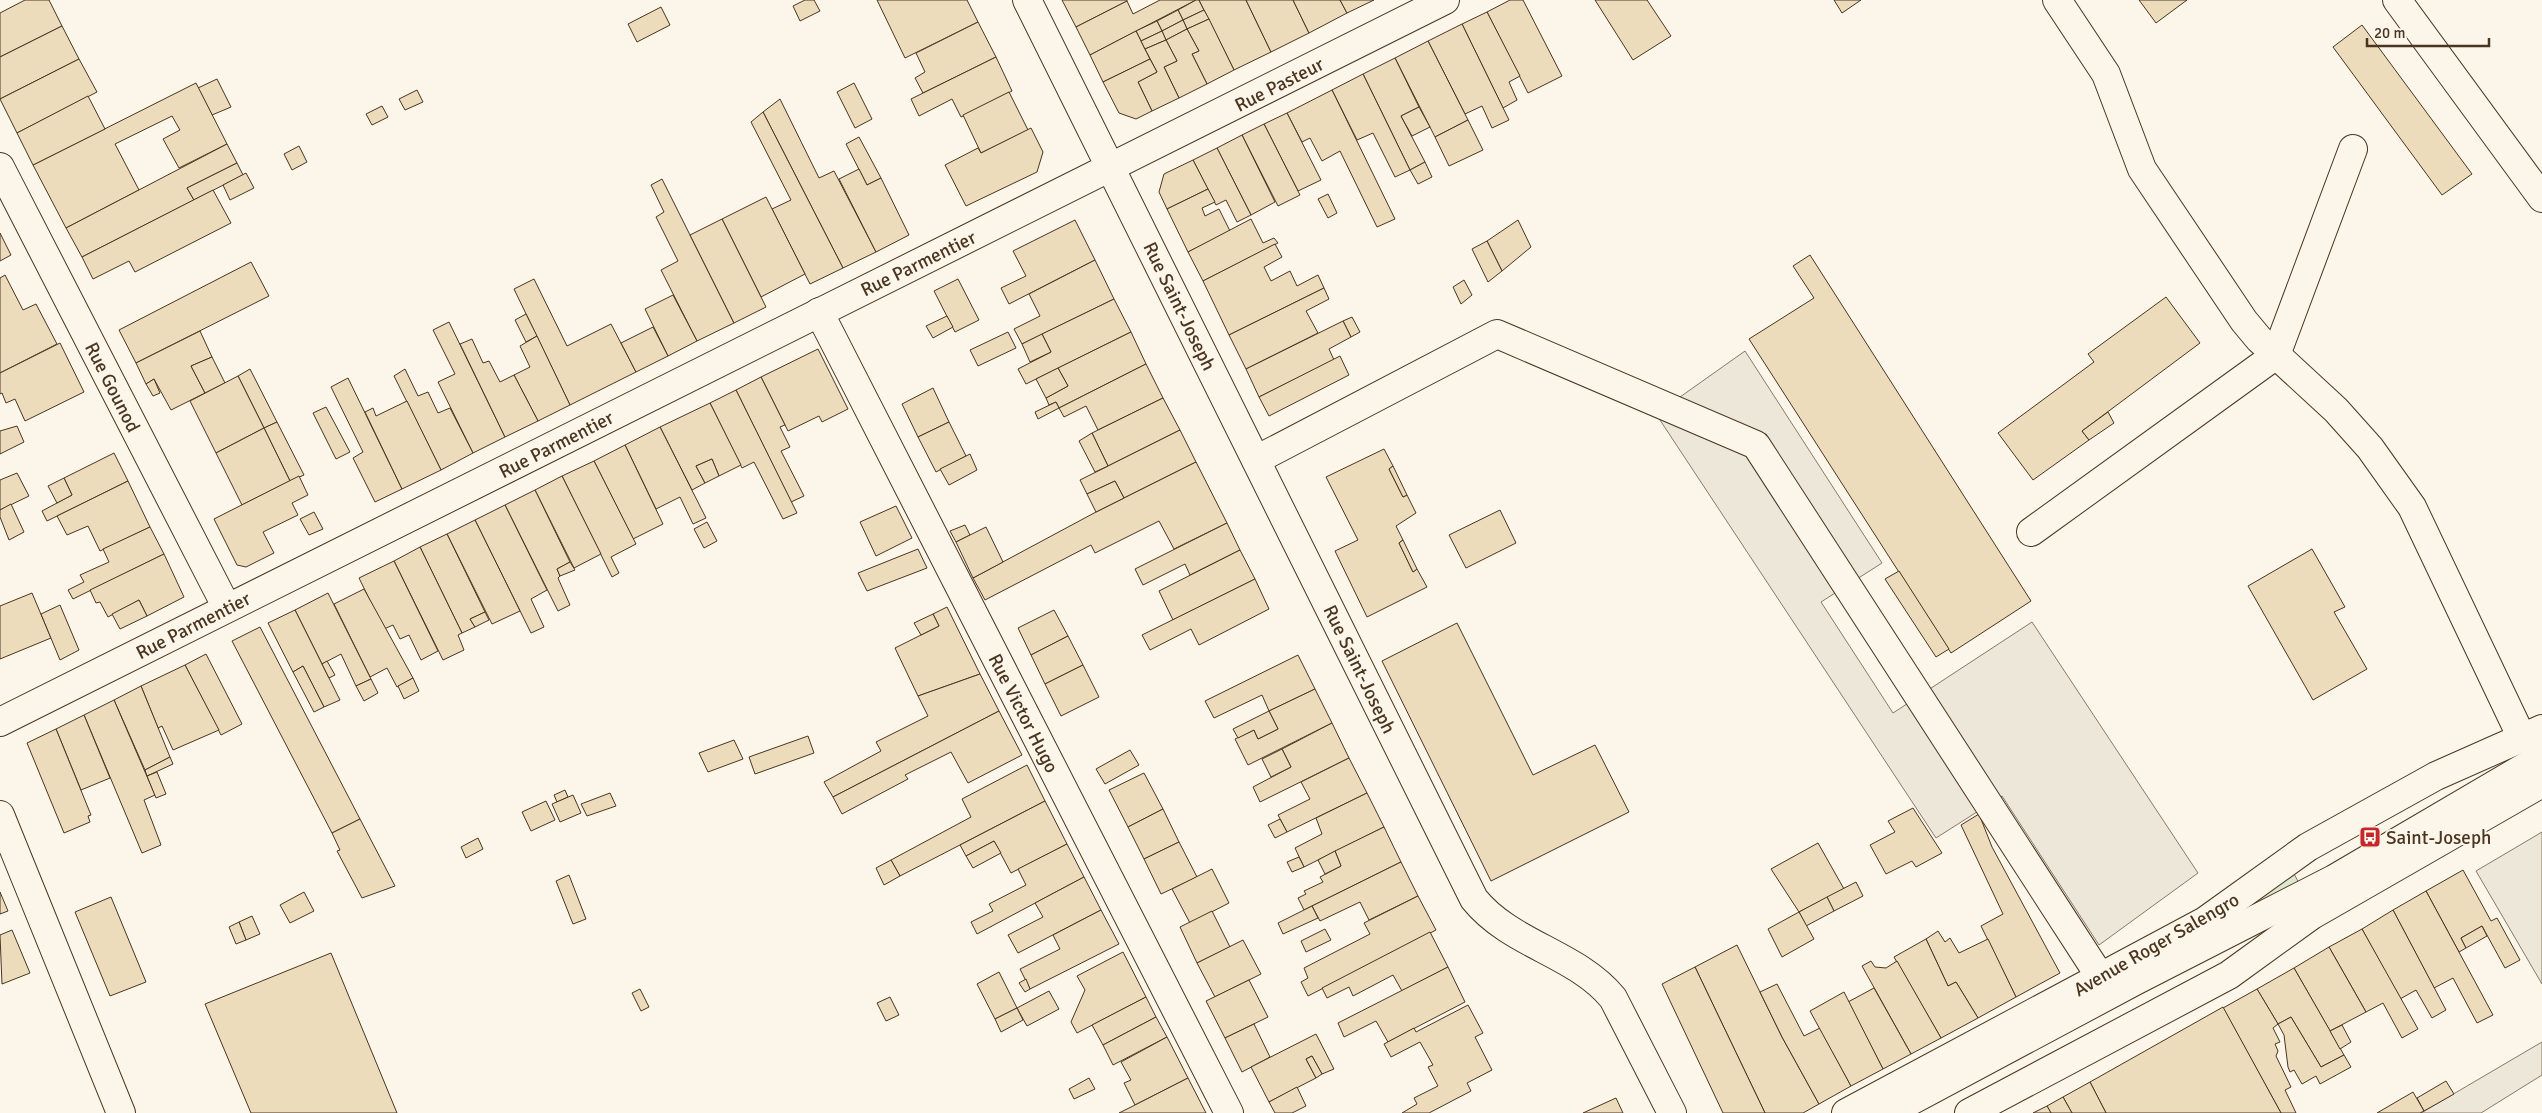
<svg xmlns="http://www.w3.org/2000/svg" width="2542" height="1113" font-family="Signika,sans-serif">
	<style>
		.green { fill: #dce7d0; stroke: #887966 }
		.parking { fill: #ede7d9; stroke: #887966 }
		.building { fill: #ecdcbc; stroke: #4a3520 }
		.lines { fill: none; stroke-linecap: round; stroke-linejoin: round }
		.minor-casing { stroke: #4a3520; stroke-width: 30 }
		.major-casing { stroke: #4a3520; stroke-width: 30 }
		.minor { stroke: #fbf6e9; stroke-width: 28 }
		.major { stroke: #fbf6e9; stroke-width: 28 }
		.labels { text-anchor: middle; stroke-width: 4; stroke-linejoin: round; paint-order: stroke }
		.street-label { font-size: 19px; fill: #4a3520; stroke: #fbf6e9 }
		.poi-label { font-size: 19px; fill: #4a3520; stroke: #fbf6e9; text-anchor: start }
	</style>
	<rect width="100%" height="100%" fill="#fbf6e9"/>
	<!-- green -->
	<path class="green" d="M2293,872L2300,885L2239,915L2254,900Z"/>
	<!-- parking -->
	<g class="parking">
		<path d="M1745,351L1882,563L1821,602L1893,713L2032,622L2198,873L2099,945L2002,796L1936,838L1656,414Z"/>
		<path d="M2542,832V984L2476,871Z"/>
		<path d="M2542,1042V1075L2481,1113H2421Z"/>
	</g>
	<!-- building -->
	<g class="building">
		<path d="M25,0H49L62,26L0,57V13Z"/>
		<path d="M805,0H814L820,11L800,21L793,6Z"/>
		<path d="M877,0H967L978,22L905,58Z"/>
		<path d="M1062,0H1127V1L1076,27Z"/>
		<path d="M1160,0H1196L1090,55L1076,27L1127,1L1133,14Z"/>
		<path d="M1196,0H1199L1204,10L1183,20L1178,10Z"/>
		<path d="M1199,0H1246L1271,52L1234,70Z"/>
		<path d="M1246,0H1293L1309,33L1271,52Z"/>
		<path d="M1293,0H1340L1347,13L1309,33Z"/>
		<path d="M1340,0H1374L1347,13Z"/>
		<path d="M1510,0H1523L1562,76L1528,93L1487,12Z"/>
		<path d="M1595,0H1647L1671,36L1633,60Z"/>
		<path d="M1834,0H1861L1842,13Z"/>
		<path d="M2139,0H2187L2156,23Z"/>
		<path d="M661,7L670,25L637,42L628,24Z"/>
		<path d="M1178,10L1183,20L1162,31L1157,21Z"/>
		<path d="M1204,10L1209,19L1187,29L1183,20Z"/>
		<path d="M1487,12L1520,76L1509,82L1517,100L1503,108L1462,24Z"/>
		<path d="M1209,19L1234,70L1207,84L1192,54L1199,51L1187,29Z"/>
		<path d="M1183,20L1187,29L1166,40L1162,31Z"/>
		<path d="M1157,21L1162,31L1141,41L1136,31Z"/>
		<path d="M978,22L996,57L923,93L915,78L925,72L916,53Z"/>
		<path d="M1462,24L1509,120L1492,128L1482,106L1465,114L1428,41Z"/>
		<path d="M2362,25L2472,174L2442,195L2333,47Z"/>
		<path d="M62,26L79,59L0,99V57Z"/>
		<path d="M1187,29L1199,51L1192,54L1207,84L1179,98L1164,67L1177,61L1166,40Z"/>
		<path d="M1136,31L1150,59L1103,82L1090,55Z"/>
		<path d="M1162,31L1166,40L1145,49L1141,41Z"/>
		<path d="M1166,40L1177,61L1164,67L1179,98L1152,111L1138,82L1157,72L1145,49Z"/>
		<path d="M1428,41L1468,120L1435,137L1395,58Z"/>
		<path d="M996,57L1012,91L961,117L952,99L919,116L911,99Z"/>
		<path d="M1395,58L1419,107L1401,116L1425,162L1410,170L1363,74Z"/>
		<path d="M79,59L97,92L17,133L0,99Z"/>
		<path d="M1150,59L1157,72L1138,82L1152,111L1136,119L1119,113L1103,82Z"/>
		<path d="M1363,74L1410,170L1395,177L1373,133L1357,140L1332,90Z"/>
		<path d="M217,79L231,107L212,115L198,88Z"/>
		<path d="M196,83L227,144L179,168L163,139L180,130L172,116L115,144L139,190L66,228L33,165Z"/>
		<path d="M854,83L872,119L855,128L837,92Z"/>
		<path d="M417,90L423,102L405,110L399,99Z"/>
		<path d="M1332,90L1395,219L1377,227L1340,151L1322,161L1310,138L1302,142L1287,113Z"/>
		<path d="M1009,92L1028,130L981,153L963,115Z"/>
		<path d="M88,96L105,129L33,165L17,133Z"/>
		<path d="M780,99L819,178L834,171L876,252L843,268L763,112Z"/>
		<path d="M382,106L388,117L372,125L366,114Z"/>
		<path d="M1419,107L1430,127L1412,136L1401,116Z"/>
		<path d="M763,112L843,268L810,284L772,209L791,200L751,122Z"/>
		<path d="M1287,113L1321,180L1298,191L1264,124Z"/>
		<path d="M1468,120L1483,150L1449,166L1435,137Z"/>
		<path d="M1264,124L1300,195L1278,206L1242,135Z"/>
		<path d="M1031,128L1043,152L1037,172L966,206L945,165L978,148L981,153Z"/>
		<path d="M1242,135L1275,202L1251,215L1217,148Z"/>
		<path d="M859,137L881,178L867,185L846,144Z"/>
		<path d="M227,144L237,163L187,188L194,200L82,257L66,228Z"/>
		<path d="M299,146L307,162L292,170L284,154Z"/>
		<path d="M1217,148L1251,215L1237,222L1226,200L1216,205L1193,160Z"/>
		<path d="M1193,160L1208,189L1167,209L1159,192L1164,174Z"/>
		<path d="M1425,162L1432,177L1418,184L1410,170Z"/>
		<path d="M237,163L243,175L194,200L187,188Z"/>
		<path d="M859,169L867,185L881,178L909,235L876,252L839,179Z"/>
		<path d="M246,173L254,188L230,200L223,185Z"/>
		<path d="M662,179L734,323L697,341L661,270L678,261L656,217L664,212L651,185Z"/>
		<path d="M1208,189L1215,202L1202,208L1205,216L1219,209L1230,231L1188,252L1167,209Z"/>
		<path d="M213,190L231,223L135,272L129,261L93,279L82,257Z"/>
		<path d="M1328,194L1337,213L1328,218L1318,199Z"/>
		<path d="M766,197L805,274L761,297L722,219Z"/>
		<path d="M722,219L766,307L734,323L690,235Z"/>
		<path d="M1251,219L1263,243L1274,238L1278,243L1203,281L1188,252Z"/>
		<path d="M1075,220L1095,260L1009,304L1001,288L1026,276L1013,251Z"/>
		<path d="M1518,220L1531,247L1502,271L1487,241Z"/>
		<path d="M0,233L11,255L0,261Z"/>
		<path d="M1487,241L1502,271L1488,282L1472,249Z"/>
		<path d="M1275,244L1282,257L1264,267L1271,281L1290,271L1297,286L1318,275L1324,288L1229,335L1203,281Z"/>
		<path d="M1810,255L2031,601L1951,653L1749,339L1814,298L1793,266Z"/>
		<path d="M1095,260L1114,299L1022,344L1014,329L1040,316L1029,294Z"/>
		<path d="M251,262L269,296L136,363L119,330Z"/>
		<path d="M5,275L23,310L36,304L57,344L0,373V278Z"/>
		<path d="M534,279L567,346L611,324L636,372L570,405L514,289Z"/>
		<path d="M958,279L979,320L955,332L934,291Z"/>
		<path d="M1464,280L1472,295L1461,304L1453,287Z"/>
		<path d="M1324,288L1329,299L1306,311L1318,333L1246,369L1229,335Z"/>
		<path d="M673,295L697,341L668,356L645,309Z"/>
		<path d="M2166,297L2200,343L2082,431L2089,440L2033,480L1998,433L2094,362L2088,354Z"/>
		<path d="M1114,299L1131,332L1026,384L1018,369L1051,352L1042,334Z"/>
		<path d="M526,314L537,336L526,342L515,320Z"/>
		<path d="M947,316L953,327L933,338L926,326Z"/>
		<path d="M1352,317L1360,332L1351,337L1343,321Z"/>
		<path d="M1343,321L1351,337L1329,349L1334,360L1259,397L1246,369Z"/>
		<path d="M449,322L505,437L473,453L438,382L455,374L433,330Z"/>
		<path d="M653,327L668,356L636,372L621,343Z"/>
		<path d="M200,331L212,357L191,366L205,393L171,410L154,379L146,384L136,363Z"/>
		<path d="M1008,332L1016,348L978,366L970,350Z"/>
		<path d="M1131,332L1146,364L1059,408L1056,402L1049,405L1046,398L1068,386L1058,368Z"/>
		<path d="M1042,334L1051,352L1030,362L1022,344Z"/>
		<path d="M537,336L570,405L538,421L514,375L530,367L520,346Z"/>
		<path d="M472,339L483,363L489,361L500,382L514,375L538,421L505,437L460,344Z"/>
		<path d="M60,343L84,392L25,421L15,399L6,403L2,393L0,394V373Z"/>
		<path d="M818,349L848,409L822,422L819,416L788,431L761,377Z"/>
		<path d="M1340,356L1349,375L1269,416L1259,397Z"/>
		<path d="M212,357L225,383L205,393L191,366Z"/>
		<path d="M1146,364L1163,398L1098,430L1086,406L1064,417L1059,408Z"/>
		<path d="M1058,368L1068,386L1046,398L1036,379Z"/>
		<path d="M250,369L277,422L264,428L238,376Z"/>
		<path d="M405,369L418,396L428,392L438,413L450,408L473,453L441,470L394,376Z"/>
		<path d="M238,376L264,428L216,453L190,401Z"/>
		<path d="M761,377L785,425L780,427L790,447L781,451L804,496L791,502L736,390Z"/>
		<path d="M348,378L402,489L375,502L353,458L363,452L331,387Z"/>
		<path d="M154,379L160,393L153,396L146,384Z"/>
		<path d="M933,388L949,422L918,437L902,404Z"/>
		<path d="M736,390L797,513L783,519L754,462L742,468L710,403Z"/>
		<path d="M1163,398L1180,430L1108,466L1092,433Z"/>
		<path d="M407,401L441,470L402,489L365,412L373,408L376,416Z"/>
		<path d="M1056,402L1059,408L1038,419L1035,412Z"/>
		<path d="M710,403L741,465L719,476L712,459L696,466L705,483L692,490L660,427Z"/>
		<path d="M326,407L350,452L336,459L313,413Z"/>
		<path d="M2108,412L2114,423L2089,440L2082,431Z"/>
		<path d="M277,422L304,475L290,481L264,428Z"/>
		<path d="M949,422L966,456L936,472L918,437Z"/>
		<path d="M17,426L24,442L0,454V431Z"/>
		<path d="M660,427L706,518L693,524L680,497L656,509L625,445Z"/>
		<path d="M264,428L290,481L242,505L216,453Z"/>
		<path d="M1180,430L1196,462L1124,498L1115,481L1087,494L1080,480Z"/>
		<path d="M1092,433L1108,466L1095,472L1079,441Z"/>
		<path d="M625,445L663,524L633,539L594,461Z"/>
		<path d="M1384,449L1393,466L1389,469L1403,497L1407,495L1416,513L1396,526L1403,540L1399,543L1413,572L1417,569L1427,587L1367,617L1335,551L1358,540L1326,477Z"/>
		<path d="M114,453L128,481L47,521L42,511L72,495L64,478Z"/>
		<path d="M970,454L977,470L949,485L940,469Z"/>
		<path d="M712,459L719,476L705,483L696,466Z"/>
		<path d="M594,461L636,544L611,557L619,573L612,577L562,476Z"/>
		<path d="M1196,462L1227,523L1174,549L1159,521L1095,553L1091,545L985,600L973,578L1096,512Z"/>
		<path d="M1393,466L1407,495L1403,497L1389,469Z"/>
		<path d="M17,473L29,496L0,510V480Z"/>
		<path d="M299,476L308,495L292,503L298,515L263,532L274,553L246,567L237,565L214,519Z"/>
		<path d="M562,476L601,554L574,568L535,490Z"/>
		<path d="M64,478L72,495L57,503L48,486Z"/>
		<path d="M128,481L150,527L100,551L88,526L67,535L57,516Z"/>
		<path d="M1115,481L1124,498L1096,512L1087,494Z"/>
		<path d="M535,490L570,562L557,569L560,576L558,578L570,605L558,611L505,505Z"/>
		<path d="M11,504L24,532L9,540L0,517V510Z"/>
		<path d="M505,505L547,590L531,599L544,627L531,633L475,520Z"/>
		<path d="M896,506L912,538L876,556L860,522Z"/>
		<path d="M1500,510L1516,543L1466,568L1449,535Z"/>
		<path d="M314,512L323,529L309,535L300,519Z"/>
		<path d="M475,520L520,611L492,624L447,534Z"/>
		<path d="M707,522L717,541L704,548L694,529Z"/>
		<path d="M1227,523L1240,550L1190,575L1185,564L1143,585L1135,569Z"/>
		<path d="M965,525L970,535L956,542L950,531Z"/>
		<path d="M150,527L164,554L73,599L68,590L84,582L80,575L109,562L103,549Z"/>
		<path d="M986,527L1003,562L973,578L956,542Z"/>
		<path d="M447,534L485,612L470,619L475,627L462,633L420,547Z"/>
		<path d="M1403,540L1417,569L1413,572L1399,543Z"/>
		<path d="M420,547L462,633L458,635L464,650L443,660L394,561Z"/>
		<path d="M918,549L927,568L867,591L858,573Z"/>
		<path d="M2312,549L2345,607L2334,612L2367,669L2313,700L2248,586Z"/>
		<path d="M1240,550L1255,579L1173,620L1159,591Z"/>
		<path d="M164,554L184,597L147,616L139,600L108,617L100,602L96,603L90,590Z"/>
		<path d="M394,561L438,651L421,660L409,635L400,639L393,625L384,629L359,578Z"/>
		<path d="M570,562L575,570L560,576L557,569Z"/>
		<path d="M1899,571L1949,649L1936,657L1885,579Z"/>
		<path d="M1255,579L1269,609L1199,645L1191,629L1150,650L1142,635Z"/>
		<path d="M364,589L413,678L397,687L387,668L370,677L334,604Z"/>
		<path d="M32,593L51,638L0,659V606Z"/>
		<path d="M328,593L371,679L356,686L341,654L322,664L295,610Z"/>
		<path d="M139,600L147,616L120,629L112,614Z"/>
		<path d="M60,605L79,650L60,660L41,614Z"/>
		<path d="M947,607L980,674L918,696L895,648L939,626L933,614Z"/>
		<path d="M295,610L340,700L324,707L303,666L293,672L268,623Z"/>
		<path d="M1054,610L1068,636L1031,655L1018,628Z"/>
		<path d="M485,612L489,620L475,627L470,619Z"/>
		<path d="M933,614L939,626L921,635L914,623Z"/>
		<path d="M1457,623L1533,775L1595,745L1629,812L1491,881L1382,661Z"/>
		<path d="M260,627L360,819L332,833L232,641Z"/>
		<path d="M1068,636L1083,665L1045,684L1031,655Z"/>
		<path d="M206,654L242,724L221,735L185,665Z"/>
		<path d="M1298,655L1315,689L1269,711L1262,695L1214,718L1205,701Z"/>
		<path d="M327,661L335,675L329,678L322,664Z"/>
		<path d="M185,665L219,730L173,750L162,726L158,728L141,686Z"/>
		<path d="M1083,665L1099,697L1061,716L1045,684Z"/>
		<path d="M303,666L324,707L314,712L293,672Z"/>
		<path d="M980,674L999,711L833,797L824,782L881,751L876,742L928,716L918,696Z"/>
		<path d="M413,678L419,691L404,699L398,686Z"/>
		<path d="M371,679L378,693L364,701L356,686Z"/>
		<path d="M141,686L170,757L145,770L114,700Z"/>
		<path d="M1315,689L1332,723L1248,765L1235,739L1254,730L1258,739L1278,729L1269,711Z"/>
		<path d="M114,700L155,795L144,800L161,845L142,853L84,715Z"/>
		<path d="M999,711L1022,755L968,783L951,752L905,775L908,779L842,814L833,797Z"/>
		<path d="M1269,711L1278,729L1258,739L1254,730L1238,738L1233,729Z"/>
		<path d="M84,715L110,778L81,790L56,729Z"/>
		<path d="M1332,723L1349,758L1260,802L1253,787L1291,767L1282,749Z"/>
		<path d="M56,729L91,815L88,816L90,822L64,833L27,743Z"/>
		<path d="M808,736L814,753L755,774L749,757Z"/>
		<path d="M734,740L743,759L708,772L699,753Z"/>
		<path d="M1282,749L1291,767L1271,777L1262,759Z"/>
		<path d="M1130,750L1139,765L1105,784L1096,769Z"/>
		<path d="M170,757L173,764L147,776L145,770Z"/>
		<path d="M1349,758L1367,793L1287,832L1278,815L1310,799L1301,782Z"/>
		<path d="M1027,765L1045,801L900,876L891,860L971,817L962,799Z"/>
		<path d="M157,772L166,794L156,798L147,776Z"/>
		<path d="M1144,773L1163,809L1128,827L1109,790Z"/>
		<path d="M565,790L568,797L557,802L554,795Z"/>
		<path d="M610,793L616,806L587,816L581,804Z"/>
		<path d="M1367,793L1384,827L1304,867L1295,848L1322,834L1316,818Z"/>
		<path d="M573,795L581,813L560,822L552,804Z"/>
		<path d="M546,801L555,820L531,831L522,812Z"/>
		<path d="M1045,801L1067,844L1011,873L994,841L966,856L960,845Z"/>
		<path d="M1913,808L1942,853L1916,867L1912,861L1886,874L1870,845L1895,832L1888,821Z"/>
		<path d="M1163,809L1179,842L1144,859L1128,827Z"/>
		<path d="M1979,814L1992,847L2060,973L2016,997L1981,926L2003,914L1961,825Z"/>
		<path d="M360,819L395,886L362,898L337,851L340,850L332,833Z"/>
		<path d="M1280,819L1287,832L1275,838L1268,825Z"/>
		<path d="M1384,827L1401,862L1304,910L1298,898L1306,894L1304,891L1323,882L1320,877L1341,866L1335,851Z"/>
		<path d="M478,838L483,849L466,858L461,847Z"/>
		<path d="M994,841L1001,853L973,868L966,856Z"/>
		<path d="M1179,842L1197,877L1161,894L1144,859Z"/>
		<path d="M1818,843L1844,889L1799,912L1771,869Z"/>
		<path d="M1067,844L1084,877L977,934L971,922L993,911L989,904L1026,885L1018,869Z"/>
		<path d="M1335,851L1341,866L1325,874L1318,860Z"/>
		<path d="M1299,857L1304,867L1292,872L1287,862Z"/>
		<path d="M891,860L900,876L884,885L876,868Z"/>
		<path d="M1401,862L1418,896L1369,920L1360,902L1320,921L1312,906Z"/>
		<path d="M1212,869L1229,903L1190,923L1172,889Z"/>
		<path d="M2463,870L2491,921L2497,918L2520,960L2505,968L2482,926L2461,938L2466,948L2459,952L2426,891Z"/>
		<path d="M569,875L586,919L573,924L556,881Z"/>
		<path d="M1084,877L1101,910L1018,953L1008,935L1043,917L1035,903Z"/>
		<path d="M1856,882L1863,896L1834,911L1827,897Z"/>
		<path d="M2426,891L2493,1015L2477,1023L2453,978L2434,988L2393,910Z"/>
		<path d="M0,892L8,911L0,914Z"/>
		<path d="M304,892L314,911L290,923L280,905Z"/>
		<path d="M1418,896L1436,930L1308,996L1301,982L1308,978L1304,968L1370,934L1364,923Z"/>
		<path d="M111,897L146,982L110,996L75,912Z"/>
		<path d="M1827,897L1834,911L1806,926L1799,912Z"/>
		<path d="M1312,906L1318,918L1283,934L1278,923Z"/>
		<path d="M1101,910L1119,944L1030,989L1020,969L1060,949L1053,935Z"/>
		<path d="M2393,910L2446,1010L2432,1018L2416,990L2400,999L2362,929Z"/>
		<path d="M1212,911L1230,947L1197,963L1180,927Z"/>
		<path d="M1799,912L1814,939L1782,957L1768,929Z"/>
		<path d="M252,916L260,934L246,940L239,922Z"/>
		<path d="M239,922L246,940L236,944L229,927Z"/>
		<path d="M2482,926L2487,936L2466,948L2461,938Z"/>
		<path d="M1325,929L1331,940L1306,952L1301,941Z"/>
		<path d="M2362,929L2418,1029L2402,1038L2383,1003L2366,1012L2329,947Z"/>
		<path d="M12,930L30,973L2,984L0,935Z"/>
		<path d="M1938,931L1945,942L1950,938L1959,953L1988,939L2016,997L1978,1018L1956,982L1948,986L1926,939Z"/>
		<path d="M1430,932L1448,967L1402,991L1393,975L1353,996L1349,987L1327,998L1322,988Z"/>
		<path d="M1926,939L1948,986L1956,982L1978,1018L1941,1038L1894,957Z"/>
		<path d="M1243,940L1261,974L1215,997L1197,963Z"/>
		<path d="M1737,945L1782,1037L1819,1104L1803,1113H1765L1695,967Z"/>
		<path d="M2329,947L2366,1012L2330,1031L2294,968Z"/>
		<path d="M1123,952L1146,997L1077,1033L1071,1022L1085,990L1077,976Z"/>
		<path d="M331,953L397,1113H251L205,1004Z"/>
		<path d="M1871,961L1875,967L1886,968L1897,961L1941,1038L1911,1054L1862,966Z"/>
		<path d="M1448,967L1465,1002L1388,1042L1376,1021L1344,1037L1338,1023Z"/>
		<path d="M1695,967L1765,1113H1723L1662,984Z"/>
		<path d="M2294,968L2344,1055L2321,1067L2291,1017L2278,1024L2257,989Z"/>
		<path d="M999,972L1017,1008L995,1019L977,984Z"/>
		<path d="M1026,979L1030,989L1025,992L1019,983Z"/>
		<path d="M1249,980L1268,1017L1225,1038L1206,1001Z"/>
		<path d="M1777,984L1804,1036L1820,1028L1851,1086L1819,1104L1782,1037L1760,992Z"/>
		<path d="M1874,988L1911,1054L1883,1069L1848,1002Z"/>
		<path d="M640,989L649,1007L641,1011L632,993Z"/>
		<path d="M2257,989L2278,1024L2273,1028L2280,1042L2275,1044L2278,1051L2276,1056L2291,1087L2285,1090L2296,1113H2281L2223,1008Z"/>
		<path d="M1049,991L1059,1009L1027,1026L1017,1008Z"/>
		<path d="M1844,992L1883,1069L1851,1086L1810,1011Z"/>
		<path d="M890,997L899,1015L886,1021L877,1003Z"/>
		<path d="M1146,997L1156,1017L1103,1045L1092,1025Z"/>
		<path d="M1468,1005L1483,1033L1475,1037L1492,1070L1467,1083L1471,1091L1429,1113H1402L1417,1104L1414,1098L1438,1086L1428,1067L1433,1065L1420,1042L1391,1057L1384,1044L1414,1028L1416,1032Z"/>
		<path d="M2223,1007L2281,1113H2106L2090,1082Z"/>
		<path d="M1017,1008L1023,1020L1001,1032L995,1019Z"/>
		<path d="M1156,1017L1167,1037L1113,1065L1103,1045Z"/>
		<path d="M2291,1017L2321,1067L2344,1055L2351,1067L2320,1084L2316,1076L2302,1084L2294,1070L2290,1072L2288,1067L2284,1035L2278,1024Z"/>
		<path d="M1254,1024L1270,1057L1242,1072L1225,1038Z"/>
		<path d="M2342,1025L2351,1042L2340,1049L2330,1031Z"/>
		<path d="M1316,1034L1334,1069L1322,1074L1312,1056L1306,1059L1316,1078L1269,1102L1251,1067Z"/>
		<path d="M1167,1037L1188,1078L1135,1105L1124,1083L1131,1080L1121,1062Z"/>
		<path d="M1312,1056L1322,1074L1316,1078L1306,1059Z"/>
		<path d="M1089,1078L1095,1089L1074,1099L1069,1089Z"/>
		<path d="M1188,1078L1206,1113H1119L1135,1105Z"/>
		<path d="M2446,1081L2454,1094L2424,1111L2417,1098Z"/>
		<path d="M2090,1082L2106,1113H2072L2063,1097Z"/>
		<path d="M1297,1087L1306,1106L1292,1113H1275L1269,1102Z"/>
		<path d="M2413,1092L2424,1111L2420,1113H2377Z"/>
		<path d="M2063,1097L2072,1113H2051L2047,1106Z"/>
		<path d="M1616,1098L1623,1113H1583Z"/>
		<path d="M2047,1106L2051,1113H2033Z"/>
	</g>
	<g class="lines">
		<!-- minor casing -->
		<g class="minor-casing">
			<g id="minor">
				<path d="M1027,0L1474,899C1511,945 1576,953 1613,998L1672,1113"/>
				<path d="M2057,0L2106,74L2142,169L2244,321L2259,339L2336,410L2370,448L2412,507L2522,738"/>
				<path d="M2397,0L2542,198"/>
				<path d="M0,167L227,608"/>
				<path d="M819,312L1229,1113"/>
				<path d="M1256,460L1497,334L1756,445L2101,978"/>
				<path d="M2031,532L2276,355L2353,149"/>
				<path d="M0,722L1445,0"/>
				<path d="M0,815L121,1113"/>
				<path d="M1888,1113L2135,981L2334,879L2542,757"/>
			</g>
		</g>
		<!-- major casing -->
		<g class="major-casing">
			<g id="major">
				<path d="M1846,1113L2205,921L2308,847L2436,776L2542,729"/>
				<path d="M1969,1113L2229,975L2312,915L2542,783"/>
			</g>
		</g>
		<!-- minor -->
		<use href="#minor" class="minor"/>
		<!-- major -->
		<use href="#major" class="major"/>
	</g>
	<!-- icons -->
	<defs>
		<g id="bus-square" transform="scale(1.125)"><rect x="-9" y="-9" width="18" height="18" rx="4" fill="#c62828" stroke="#fbf6e9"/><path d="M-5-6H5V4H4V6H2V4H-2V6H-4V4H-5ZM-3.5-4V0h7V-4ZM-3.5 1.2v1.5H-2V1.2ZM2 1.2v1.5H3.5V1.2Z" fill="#fff"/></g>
	</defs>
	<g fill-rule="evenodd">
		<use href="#bus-square" x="2370" y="837"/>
	</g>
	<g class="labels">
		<!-- street labels -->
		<g class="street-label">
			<text transform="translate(1279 84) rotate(-27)" y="7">Rue Pasteur</text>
			<text transform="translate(918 263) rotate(-26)" y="7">Rue Parmentier</text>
			<text transform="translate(1180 306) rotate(64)" y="7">Rue Saint-Joseph</text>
			<text transform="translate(113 387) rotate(63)" y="7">Rue Gounod</text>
			<text transform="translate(556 444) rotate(-27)" y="7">Rue Parmentier</text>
			<text transform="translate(193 625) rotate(-27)" y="7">Rue Parmentier</text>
			<text transform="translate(1360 669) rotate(64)" y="7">Rue Saint-Joseph</text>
			<text transform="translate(1024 713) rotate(63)" y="7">Rue Victor Hugo</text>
			<text transform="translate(2156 944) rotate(-30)" y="7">Avenue Roger Salengro</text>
		</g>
		<!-- poi labels -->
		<g class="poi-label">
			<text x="2386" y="844">Saint-Joseph</text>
		</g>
	</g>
	<!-- scale -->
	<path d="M2367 38v8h122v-8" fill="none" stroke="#4a3520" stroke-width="2.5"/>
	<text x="2374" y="38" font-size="15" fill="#4a3520" stroke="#fbf6e9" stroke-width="4" paint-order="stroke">20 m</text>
</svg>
